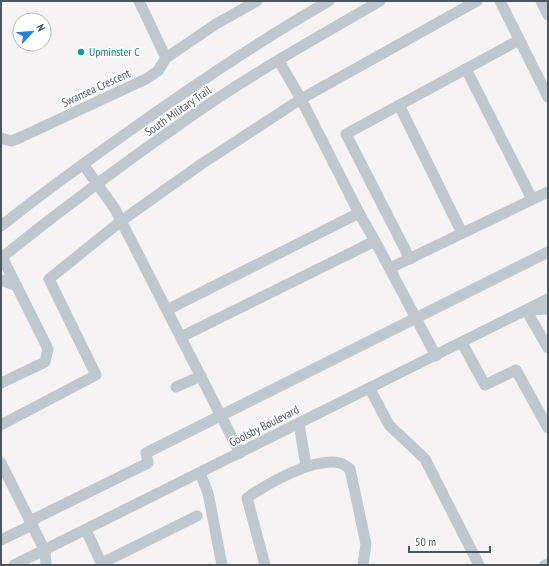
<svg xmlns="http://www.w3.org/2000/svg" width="549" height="566" font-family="'PT Sans Narrow',sans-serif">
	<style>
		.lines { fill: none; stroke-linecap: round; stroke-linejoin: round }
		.minor { stroke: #bfc8ce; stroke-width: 11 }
		.culture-dot { fill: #0f9aa8; stroke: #fff; stroke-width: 1.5 }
		.labels { text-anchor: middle; stroke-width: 3; stroke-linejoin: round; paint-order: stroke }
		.culture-label { font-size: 12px; fill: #0d838f; stroke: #fff; text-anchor: start }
		.street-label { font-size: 12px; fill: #4b575f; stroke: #fff }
	</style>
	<rect width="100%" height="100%" fill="#f5f3f3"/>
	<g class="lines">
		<!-- minor -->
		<g class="minor">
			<path d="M139,1L166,58"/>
			<path d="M500,1L548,97"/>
			<path d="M541,1L548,15"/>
			<path d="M466,69L532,199"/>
			<path d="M399,105L462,233"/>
			<path d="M1,138L11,141L19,138L146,79L158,71L166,58L216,24L257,1"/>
			<path d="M83,164L115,209L240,453"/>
			<path d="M1,226C40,195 80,166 121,137C188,89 257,42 329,1"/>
			<path d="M375,241L436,356"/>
			<path d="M1,258C67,205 136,154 206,106C262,68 321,35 380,1"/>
			<path d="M410,259L346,134L519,40"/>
			<path d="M390,268L548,192"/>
			<path d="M1,280L17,286"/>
			<path d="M167,310L359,213L301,99L477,1"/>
			<path d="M526,310L548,348"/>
			<path d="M531,310L548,309"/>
			<path d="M181,337L375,241L359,213"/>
			<path d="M462,343L485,385L516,370L548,428"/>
			<path d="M1,383L45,362L48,349L2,257"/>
			<path d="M176,387L201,376"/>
			<path d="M370,389L389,425L425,459L479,565"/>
			<path d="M299,423L306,466"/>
			<path d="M1,425L96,375L49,279L121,221L200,165L301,99L279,61"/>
			<path d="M1,463L32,525"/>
			<path d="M200,473L208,493L222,565"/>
			<path d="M30,521L148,463L146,453L548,252"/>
			<path d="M86,530L102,565"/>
			<path d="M1,540L32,525L45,551L46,565"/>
			<path d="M102,563L197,516"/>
			<path d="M14,565L548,299"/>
			<path d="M265,565L247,498C268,483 314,457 340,463C344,464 347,467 350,469L366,544L363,565"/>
			<path d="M545,565L548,564"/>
		</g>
	</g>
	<!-- markers -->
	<circle class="culture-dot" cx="81" cy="52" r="4"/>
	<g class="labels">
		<!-- culture labels -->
		<g class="culture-label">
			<text x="89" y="56">Upminster C</text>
		</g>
		<!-- street labels -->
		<g class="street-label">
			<text transform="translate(96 88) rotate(-25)" y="4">Swansea Crescent</text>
			<text transform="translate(178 111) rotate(-35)" y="4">South Military Trail</text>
			<text transform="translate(264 426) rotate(-27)" y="4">Goolsby Boulevard</text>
		</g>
	</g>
	<!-- border -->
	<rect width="549" height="566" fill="none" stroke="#4b575f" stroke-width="4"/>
	<!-- north arrow -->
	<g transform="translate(32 32) rotate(64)"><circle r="19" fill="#ffffff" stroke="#b7bcbf"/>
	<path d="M0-3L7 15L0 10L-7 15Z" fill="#2881da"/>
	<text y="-6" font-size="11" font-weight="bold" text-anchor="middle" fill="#4b575f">N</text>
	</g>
	<!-- scale -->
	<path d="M409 546v6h81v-6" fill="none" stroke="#4b575f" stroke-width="2"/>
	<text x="415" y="546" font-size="12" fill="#4b575f" stroke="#ffffff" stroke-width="3" paint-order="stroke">50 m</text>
</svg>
